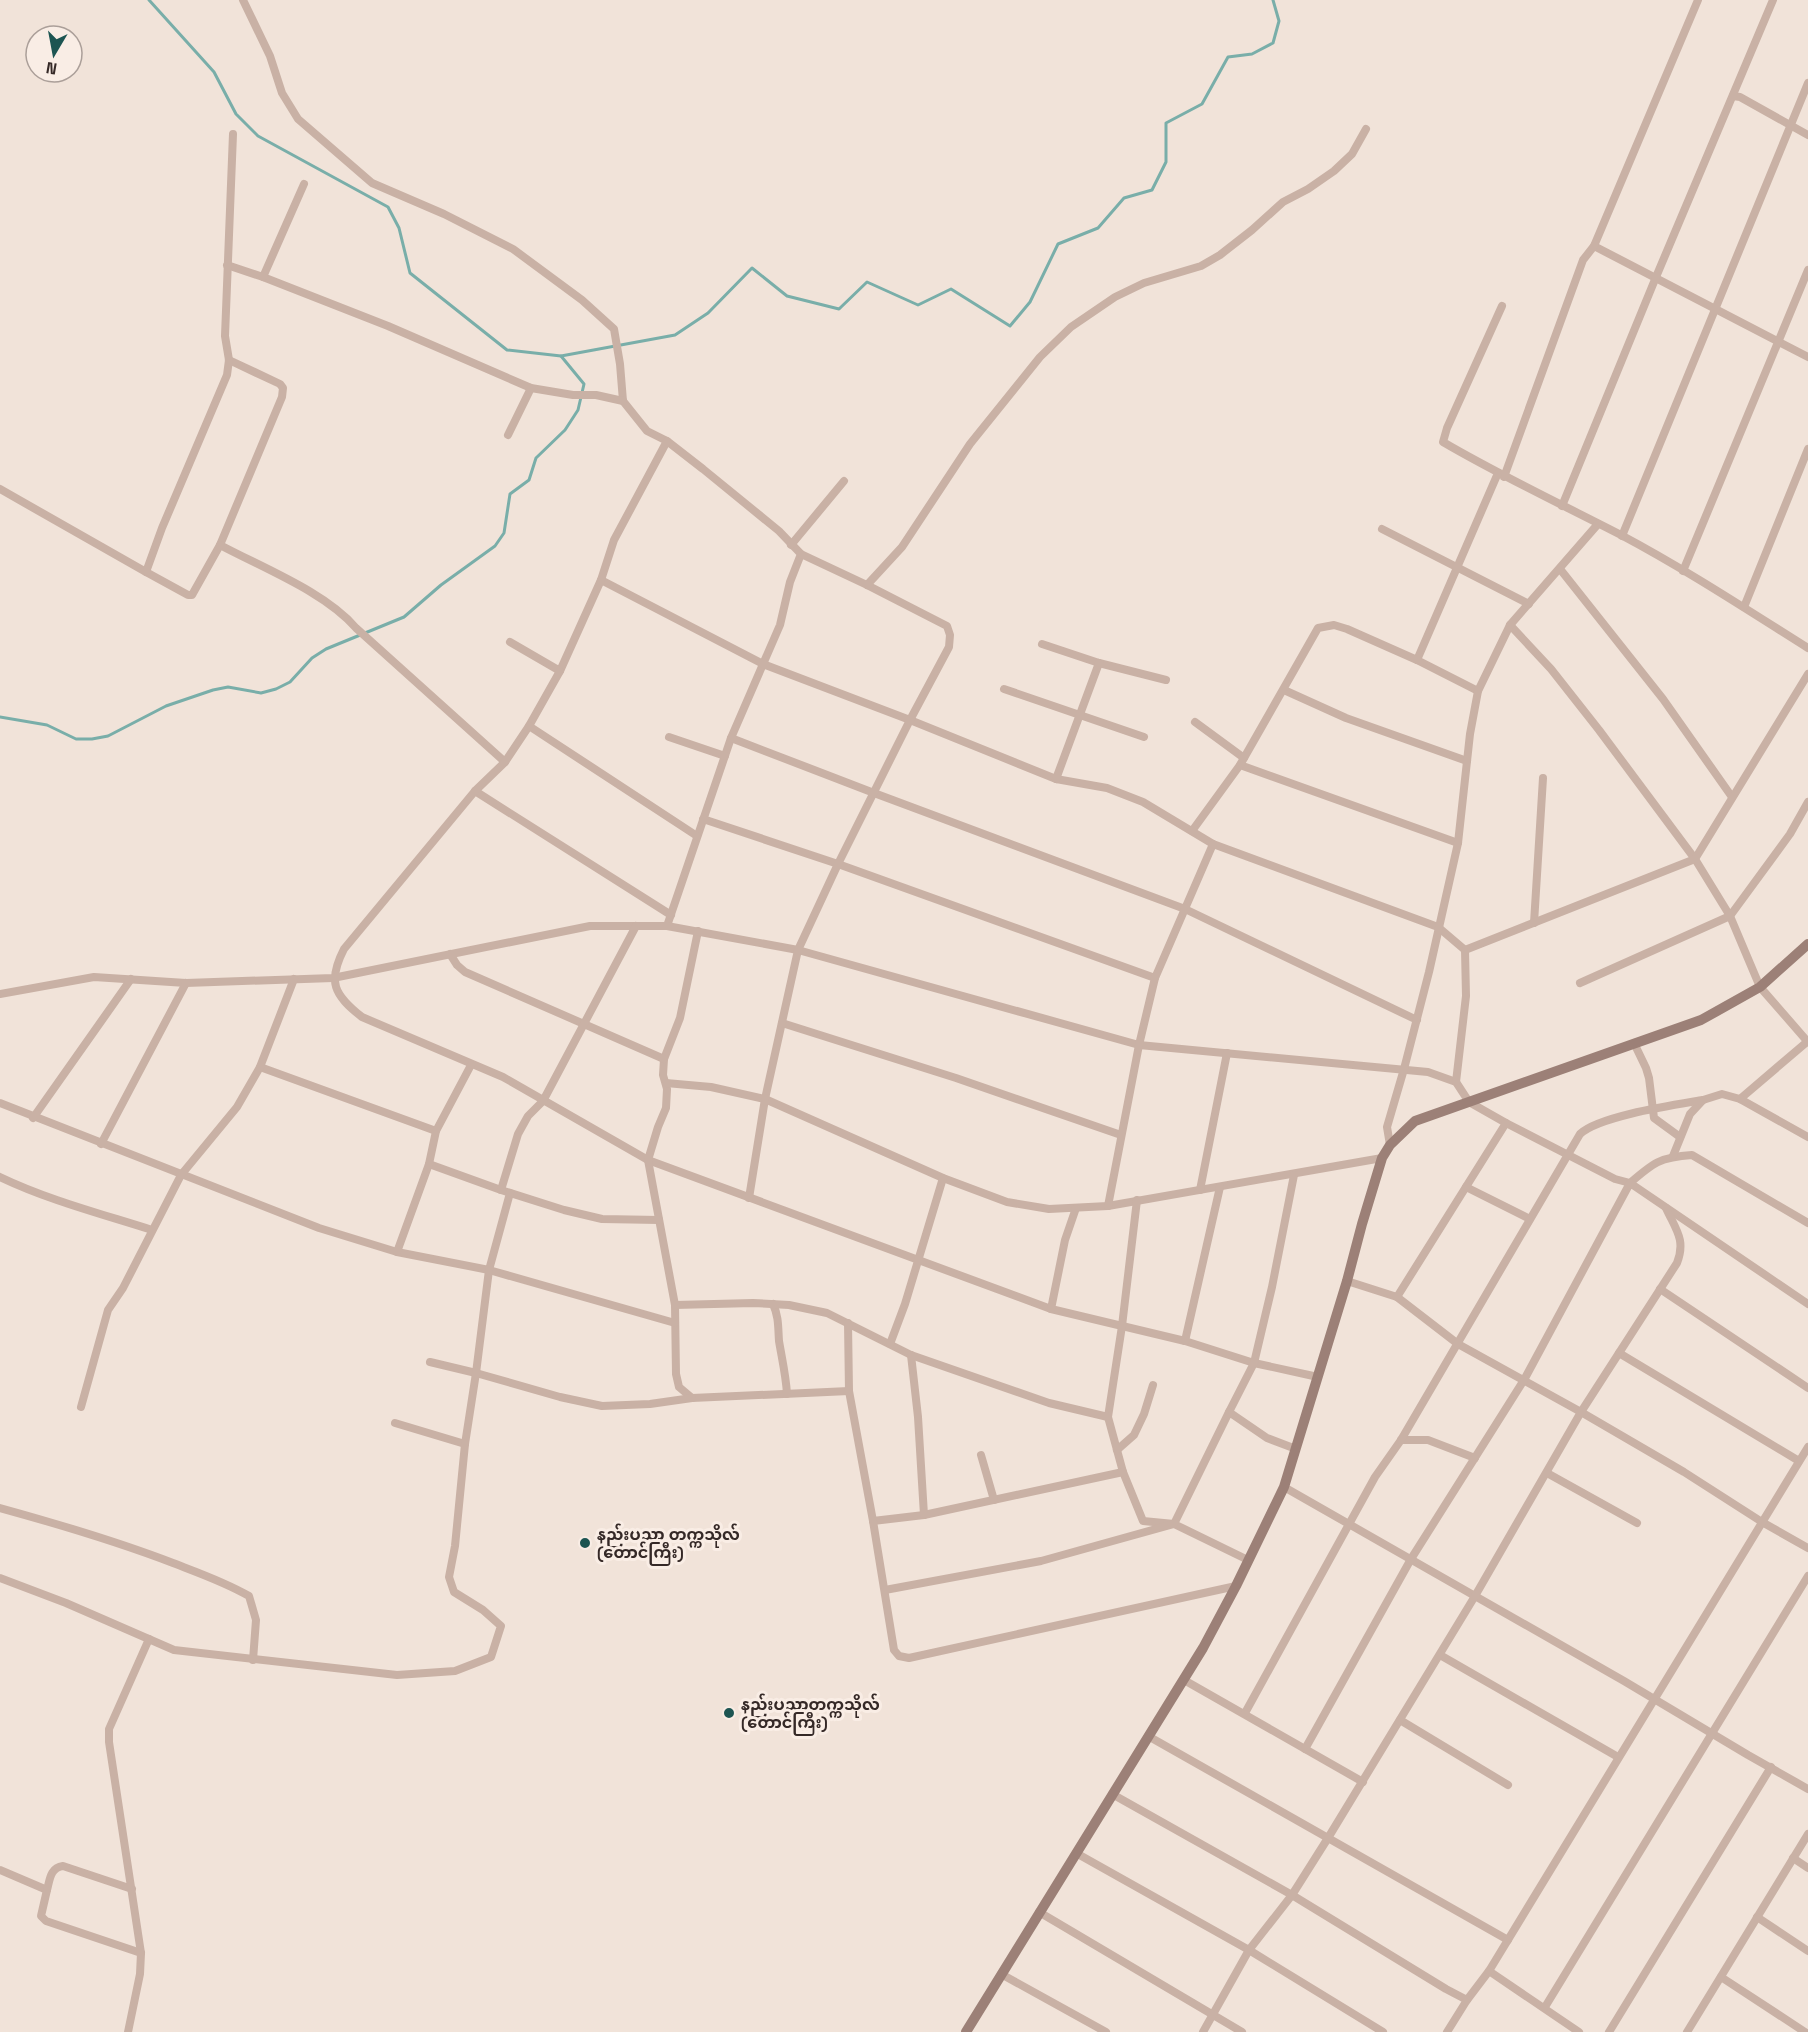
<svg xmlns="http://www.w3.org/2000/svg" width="1808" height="2032" font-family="'Space Grotesk','Noto Sans Myanmar',sans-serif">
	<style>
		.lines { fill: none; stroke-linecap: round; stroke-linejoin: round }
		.stream { stroke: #79aea9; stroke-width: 3 }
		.minor { stroke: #c9b1a5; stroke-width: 8 }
		.secondary { stroke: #9c8077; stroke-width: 10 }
		.poi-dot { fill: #1d5552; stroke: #f9ede5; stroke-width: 2 }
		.labels { text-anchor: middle; stroke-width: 6; stroke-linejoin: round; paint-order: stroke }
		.poi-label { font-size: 16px; font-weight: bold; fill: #352927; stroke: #f9ede5; text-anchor: start }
	</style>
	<rect width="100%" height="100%" fill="#f1e3d9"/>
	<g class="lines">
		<!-- stream -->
		<g class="stream">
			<path d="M149,0L214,72L236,114L258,136L388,207L399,228L410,273L507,350L561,356L675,335L708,313L752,268L787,296L839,309L867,282L918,305L951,289L1010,326L1030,302L1058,244L1098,228L1124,198L1152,190L1166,162V123L1202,104L1228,57L1252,54L1273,43L1279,21L1273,0"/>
			<path d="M0,717L47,725L76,739H92L108,736L166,706L213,690L228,687L261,693L276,689L290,682L312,658L326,649L404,617L441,585L495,546L504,533L510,494L529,480L536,458L565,430L578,410L584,384L561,356"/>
		</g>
		<!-- minor -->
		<g class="minor">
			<path d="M243,0L270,56L282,93L298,119L372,183L444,214L513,249L582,300L614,329L620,364L623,401L647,431L667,441L703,469L779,531L801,554L790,582L780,625L731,738L667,926"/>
			<path d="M1733,96L1740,97L1808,135"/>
			<path d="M1594,246L1808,357"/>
			<path d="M227,265L263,277L388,326L531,388L573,395H596L623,401"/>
			<path d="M263,277L304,184"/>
			<path d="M1502,306L1447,428L1443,442C1501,476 1561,504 1621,535C1685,569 1746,609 1808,648"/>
			<path d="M229,360L280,384L283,388L282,397L220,545C263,568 325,592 356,628L505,762"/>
			<path d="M508,435L531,388"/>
			<path d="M1504,477L1583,260L1594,246L1698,0"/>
			<path d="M0,489L146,572"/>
			<path d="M1562,506L1656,277L1773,0"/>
			<path d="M1382,529L1529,604"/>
			<path d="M1622,536L1808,83"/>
			<path d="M220,545L192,595H188L146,572L162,528L227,375L229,360L225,336L233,134"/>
			<path d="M791,545L844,481"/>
			<path d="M1560,569L1663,699L1732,797"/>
			<path d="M1683,571L1808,270"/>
			<path d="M601,580L763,664L910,720L1056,779L1107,788L1143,802L1213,844L1438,927L1465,950"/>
			<path d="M867,585L902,547L970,444L1040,357L1071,327L1115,297L1144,283L1201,266L1220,255L1252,230L1283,202L1308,189L1334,171L1352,154L1366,129"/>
			<path d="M1744,607L1808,449"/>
			<path d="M1510,625L1551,669L1599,730L1695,859L1730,916L1760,987L1808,1042"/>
			<path d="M510,642L560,671L601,580L614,540L667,441"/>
			<path d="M1042,644L1099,663L1166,680"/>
			<path d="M1417,660L1498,473"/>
			<path d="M1004,689L1144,737"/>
			<path d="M1284,690L1346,718L1467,761"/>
			<path d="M1195,722L1244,758"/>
			<path d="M529,726L560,671"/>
			<path d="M669,737L725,756"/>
			<path d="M731,738L874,793L1185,909L1417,1020"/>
			<path d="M1240,765L1458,843"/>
			<path d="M1056,779L1099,663"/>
			<path d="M475,791L671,915"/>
			<path d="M703,819L838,864L1155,978"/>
			<path d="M1192,831L1240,765L1318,628L1334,625L1347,629L1417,660L1478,691"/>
			<path d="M697,836L529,726L505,762L475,791L344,949C327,982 334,995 362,1017L503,1077L648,1160L1051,1309L1185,1341L1254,1363L1318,1377"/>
			<path d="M1534,923L1543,778"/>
			<path d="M698,931L680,1018L664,1059L663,1075L667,1089L666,1108L658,1127L648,1160L675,1305L676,1374L679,1387L692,1398L849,1391"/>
			<path d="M450,954L457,965L465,972L664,1059"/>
			<path d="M1580,983L1730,916L1790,834L1808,802"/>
			<path d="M0,994L94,977L186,983L333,978L590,926H667L798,950L1139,1045L1428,1072L1456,1082L1469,1102L1506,1123L1615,1179L1630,1183C1653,1163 1660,1157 1692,1155L1808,1223"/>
			<path d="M782,1023L956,1078L1121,1135"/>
			<path d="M1634,1043L1646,1068L1649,1078L1654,1118L1680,1137"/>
			<path d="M260,1067L436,1131"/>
			<path d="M1456,1082L1466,996L1465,950L1695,859L1808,674"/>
			<path d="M666,1083L711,1087L765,1099L943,1178L1007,1202L1049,1209L1108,1206L1382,1158"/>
			<path d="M1740,1099L1808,1041"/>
			<path d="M0,1103L319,1228L397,1252L489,1270L675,1323"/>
			<path d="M33,1118L131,979"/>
			<path d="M101,1144L186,983"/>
			<path d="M1390,1145L1387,1127L1404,1069L1429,972L1458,843L1470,734L1478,691L1510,625L1598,524"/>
			<path d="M1673,1156L1690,1114L1703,1100L1722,1094L1740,1099L1808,1137"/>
			<path d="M429,1164L501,1190L564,1210L602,1219L659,1220"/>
			<path d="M0,1177C48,1200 102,1214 152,1230"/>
			<path d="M1466,1187L1530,1219"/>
			<path d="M501,1190L518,1134L528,1116L543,1101L636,926"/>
			<path d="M1200,1190L1227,1053"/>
			<path d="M749,1198L765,1099L798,950L838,864L910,720L949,647L950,635L947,626L867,585L801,554"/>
			<path d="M1137,1200L1122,1326L1108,1417L1123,1472L1143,1521L1174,1524L1248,1560"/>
			<path d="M1108,1206L1139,1045L1155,978L1213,844"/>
			<path d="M397,1252L429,1164L436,1131L471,1065"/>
			<path d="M1347,1281L1397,1297L1458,1344L1581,1412L1684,1472L1762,1522L1808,1548"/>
			<path d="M1660,1289L1808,1388"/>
			<path d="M1397,1297L1506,1123"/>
			<path d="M773,1304C779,1317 778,1328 779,1341C782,1359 786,1376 787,1394"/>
			<path d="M675,1305L753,1303L789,1305L827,1313L911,1355L1049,1403L1108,1417"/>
			<path d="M1051,1309L1065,1240L1076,1208"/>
			<path d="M848,1323L849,1391L873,1521L924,1515L1123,1472"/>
			<path d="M1185,1341L1220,1187"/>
			<path d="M890,1344L905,1304L943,1178"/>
			<path d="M1619,1353L1799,1461"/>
			<path d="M911,1355L918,1417L924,1515"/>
			<path d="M430,1362L476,1373L560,1397L602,1406L650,1404L692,1398"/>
			<path d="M81,1407L108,1310L123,1288L181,1175L237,1107L260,1067L294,979"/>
			<path d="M1229,1412L1254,1363L1272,1287L1294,1175"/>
			<path d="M395,1423L465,1444"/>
			<path d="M1401,1440H1428L1475,1458"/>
			<path d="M1117,1450L1134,1435L1144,1414L1153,1385"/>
			<path d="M981,1455L994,1500"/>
			<path d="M1547,1473L1637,1523"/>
			<path d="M1284,1487L1624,1681L1748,1755L1808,1789"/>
			<path d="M0,1508C58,1524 116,1541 173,1563C199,1573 225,1582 249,1596L256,1620L253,1660"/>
			<path d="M873,1521L894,1650L899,1656L909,1658L1236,1586"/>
			<path d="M0,1578L66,1603L174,1650L397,1675L455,1671L491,1657L501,1626L483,1610L454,1592L449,1577L455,1546L465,1444L476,1373L489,1270L510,1193"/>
			<path d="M885,1590L1041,1561L1174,1524L1229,1412L1267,1438L1296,1449"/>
			<path d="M1440,1655L1618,1757"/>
			<path d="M1184,1680L1363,1782"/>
			<path d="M1245,1713L1375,1477L1401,1440L1580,1134C1599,1116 1674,1105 1703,1100"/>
			<path d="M1400,1720L1508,1785"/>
			<path d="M1148,1736L1508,1940"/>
			<path d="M1305,1749L1411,1559L1524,1380L1630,1183L1808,1304"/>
			<path d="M1112,1794L1292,1895L1446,1989L1467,2000L1489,1971L1579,2032"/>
			<path d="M1076,1853L1249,1950L1383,2032"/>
			<path d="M1793,1858L1808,1868"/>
			<path d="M0,1870L47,1890C50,1879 50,1868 63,1866L132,1889"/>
			<path d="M47,1890L41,1916L46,1921L141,1953"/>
			<path d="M1039,1912L1242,2032"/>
			<path d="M1757,1917L1808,1951"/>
			<path d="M1489,1971L1808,1447"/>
			<path d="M1001,1974L1106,2032"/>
			<path d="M1721,1977L1805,2032"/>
			<path d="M1545,2007L1808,1576"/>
			<path d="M128,2032L140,1974L141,1953L109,1742V1729L149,1639"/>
			<path d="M1203,2032L1249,1950L1292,1895L1328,1838L1475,1596L1581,1412L1677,1263C1686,1240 1676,1230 1666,1208"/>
			<path d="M1447,2032L1467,2000"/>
			<path d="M1609,2032L1771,1767"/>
			<path d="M1687,2032L1808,1834"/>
		</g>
		<!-- secondary -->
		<path class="secondary" d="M966,2032L1203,1648L1236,1586L1284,1487L1347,1281L1362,1224L1382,1158L1390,1145L1415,1121L1701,1020L1760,987L1808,944"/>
	</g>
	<!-- markers -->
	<g class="poi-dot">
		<circle cx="585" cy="1543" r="6"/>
		<circle cx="729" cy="1713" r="6"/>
	</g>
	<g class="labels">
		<!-- poi labels -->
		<g class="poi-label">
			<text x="597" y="1540">နည်းပညာ တက္ကသိုလ်<tspan x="597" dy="18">(တောင်ကြီး)</tspan></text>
			<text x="741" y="1710">နည်းပညာတက္ကသိုလ်<tspan x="741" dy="18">(တောင်ကြီး)</tspan></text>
		</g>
	</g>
	<!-- north arrow -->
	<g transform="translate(54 54) rotate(190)"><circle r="28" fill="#f9ede5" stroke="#ab9f99" stroke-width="1.5"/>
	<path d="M0-4.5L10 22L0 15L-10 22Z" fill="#1d5552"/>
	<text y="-9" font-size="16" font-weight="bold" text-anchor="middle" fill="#352927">N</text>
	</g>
</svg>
